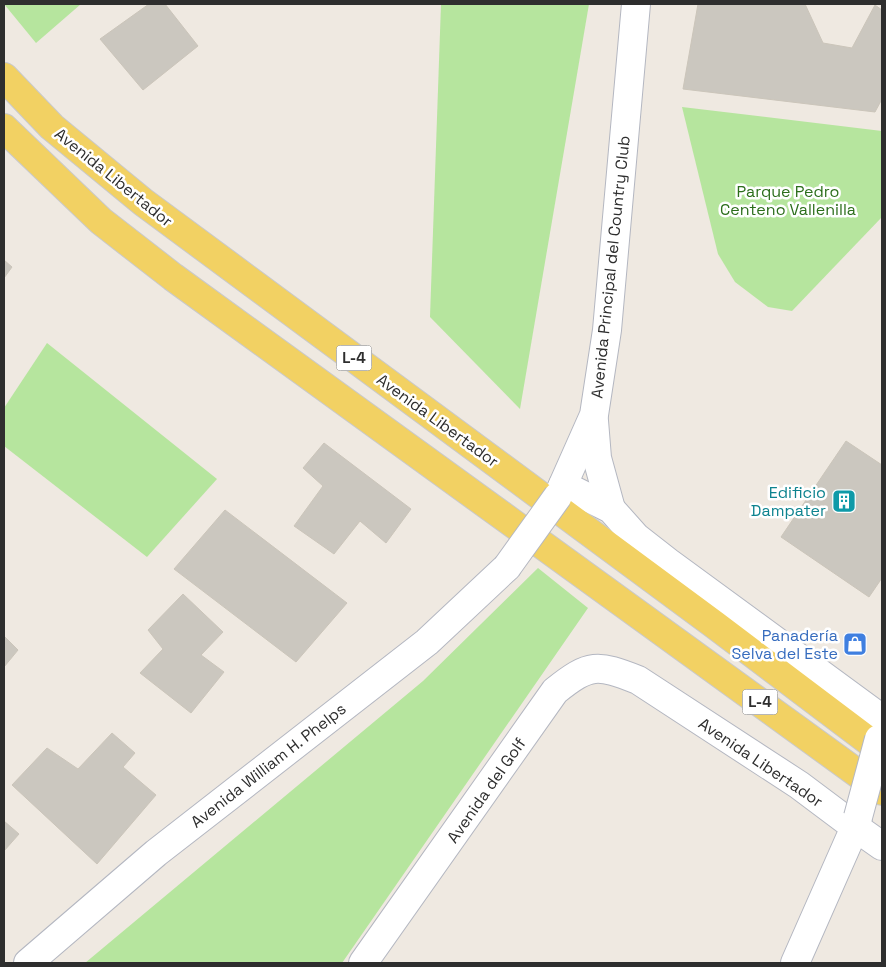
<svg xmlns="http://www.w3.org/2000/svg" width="886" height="967" font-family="'Space Grotesk',sans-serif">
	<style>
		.green { fill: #b6e59e }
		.building { fill: #cbc7bf; stroke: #cbc5ba }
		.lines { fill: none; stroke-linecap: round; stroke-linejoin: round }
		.minor-casing { stroke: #b4b7c1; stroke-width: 30 }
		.secondary-casing { stroke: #b4b7c1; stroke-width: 30 }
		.primary-casing { stroke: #c9c9c9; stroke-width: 30 }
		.minor { stroke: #fff; stroke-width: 28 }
		.secondary { stroke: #fff; stroke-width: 28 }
		.primary { stroke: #f2d163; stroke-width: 28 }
		.minor-bridge-casing { stroke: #b4b7c1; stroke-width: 30; stroke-linecap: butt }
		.secondary-bridge-casing { stroke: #b4b7c1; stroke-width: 30; stroke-linecap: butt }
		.minor-bridge { stroke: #fff; stroke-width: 28 }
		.secondary-bridge { stroke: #fff; stroke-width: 28 }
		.labels { text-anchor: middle; stroke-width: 5; stroke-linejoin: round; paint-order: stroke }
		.shield { fill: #fff; stroke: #6d6d6d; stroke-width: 1 }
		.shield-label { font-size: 15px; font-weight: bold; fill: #2e2e2e }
		.street-label { font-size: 16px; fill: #2e2e2e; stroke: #fff }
		.park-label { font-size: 16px; fill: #2c6e1b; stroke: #fff }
		.culture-label { font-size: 16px; fill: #0d838f; stroke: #fff; text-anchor: end }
		.shop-label { font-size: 16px; fill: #366cbe; stroke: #fff; text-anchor: end }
	</style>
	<rect width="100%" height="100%" fill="#efe9e1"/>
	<!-- green -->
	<g class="green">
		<path d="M4,4H81L36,43Z"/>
		<path d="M441,4H589L520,409L430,317Z"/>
		<path d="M682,107L882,131V217L792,311L768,307L735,282L718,254Z"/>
		<path d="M47,343L217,479L147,557L4,446V408Z"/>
		<path d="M538,568L588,608L342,963H85L423,681Z"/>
	</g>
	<!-- building -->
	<g class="building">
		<path d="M149,4H165L198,46L143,90L100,39Z"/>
		<path d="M698,4H805L823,43L852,48L875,5L882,10V99L875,112L683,89Z"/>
		<path d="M4,260L12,267L4,278Z"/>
		<path d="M846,441L882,465V578L869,597L781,537Z"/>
		<path d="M324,443L411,509L386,543L360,521L334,554L294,526L323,486L303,468Z"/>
		<path d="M225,510L347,603L296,662L174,569Z"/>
		<path d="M183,594L223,632L201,655L224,672L191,713L140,673L163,649L148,630Z"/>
		<path d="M4,636L18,650L4,667Z"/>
		<path d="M112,733L135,753L123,767L156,795L97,864L12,785L47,748L78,769Z"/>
		<path d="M4,821L19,834L4,851Z"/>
	</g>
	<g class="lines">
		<!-- minor casing -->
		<g class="minor-casing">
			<g id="minor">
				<path d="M594,421L597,458L611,509"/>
				<path d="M563,485L611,509L636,537L668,562L882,719"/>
				<path d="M558,496L594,415L607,330L636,4"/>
				<path d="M28,963L156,853L427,642L507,567"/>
				<path d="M363,963L555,691C590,663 597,664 638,680L799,785L855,827L795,963"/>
			</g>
		</g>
		<!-- secondary casing -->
		<g class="secondary-casing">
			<path id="secondary" d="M858,817L855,827L882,846"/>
		</g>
		<!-- primary casing -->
		<g class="primary-casing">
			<g id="primary">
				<path d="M4,77L52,127L143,202L715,625L882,751"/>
				<path d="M4,128L101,221L173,277L882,791"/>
			</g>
		</g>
		<!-- minor -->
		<use href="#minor" class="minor"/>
		<!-- secondary -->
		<use href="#secondary" class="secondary"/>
		<!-- primary -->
		<use href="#primary" class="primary"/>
		<!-- minor-bridge casing -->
		<g class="minor-bridge-casing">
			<path id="minor-bridge" d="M507,567L558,496"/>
		</g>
		<!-- secondary-bridge casing -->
		<g class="secondary-bridge-casing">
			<path id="secondary-bridge" d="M858,817L879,739"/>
		</g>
		<!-- minor-bridge -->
		<use href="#minor-bridge" class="minor-bridge"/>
		<!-- secondary-bridge -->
		<use href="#secondary-bridge" class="secondary-bridge"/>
	</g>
	<!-- icons -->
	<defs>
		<g id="building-square" transform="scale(1.25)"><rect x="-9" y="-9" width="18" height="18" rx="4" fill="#0f9aa8" stroke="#fff"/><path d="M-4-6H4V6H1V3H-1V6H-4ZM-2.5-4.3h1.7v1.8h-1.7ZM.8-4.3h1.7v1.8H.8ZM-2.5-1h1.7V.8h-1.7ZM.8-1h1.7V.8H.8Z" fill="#fff"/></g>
		<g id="shop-square" transform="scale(1.25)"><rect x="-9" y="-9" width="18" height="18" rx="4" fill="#3f7fe0" stroke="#fff"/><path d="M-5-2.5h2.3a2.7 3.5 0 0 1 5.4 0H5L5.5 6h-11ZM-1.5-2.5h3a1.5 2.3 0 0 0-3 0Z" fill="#fff"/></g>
	</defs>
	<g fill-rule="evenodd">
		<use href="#building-square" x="844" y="501"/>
		<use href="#shop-square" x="855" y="644"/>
	</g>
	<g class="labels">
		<!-- shield labels -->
		<g class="shield">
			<rect x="336.5" y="345.5" width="35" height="25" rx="4"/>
			<rect x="742.5" y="689.5" width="35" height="25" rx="4"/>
		</g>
		<g class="shield-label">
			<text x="354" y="363">L-4</text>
			<text x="760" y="707">L-4</text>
		</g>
		<!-- street labels -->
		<g class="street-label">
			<text transform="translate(114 177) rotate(39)" y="6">Avenida Libertador</text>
			<text transform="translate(610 267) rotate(-84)" y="6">Avenida Principal del Country Club</text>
			<text transform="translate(438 420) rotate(36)" y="6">Avenida Libertador</text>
			<text transform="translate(761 762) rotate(34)" y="6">Avenida Libertador</text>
			<text transform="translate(268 765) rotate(-38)" y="6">Avenida William H. Phelps</text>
			<text transform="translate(486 790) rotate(-55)" y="6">Avenida del Golf</text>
		</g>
		<!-- park labels -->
		<g class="park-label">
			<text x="788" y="197">Parque Pedro<tspan x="788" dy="18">Centeno Vallenilla</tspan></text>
		</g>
		<!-- culture labels -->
		<g class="culture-label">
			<text x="826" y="498">Edificio<tspan x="826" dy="18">Dampater</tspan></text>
		</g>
		<!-- shop labels -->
		<g class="shop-label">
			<text x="838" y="641">Panadería<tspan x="838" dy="18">Selva del Este</tspan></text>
		</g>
	</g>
	<!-- border -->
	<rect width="886" height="967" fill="none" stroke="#2e2e2e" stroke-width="10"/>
</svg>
